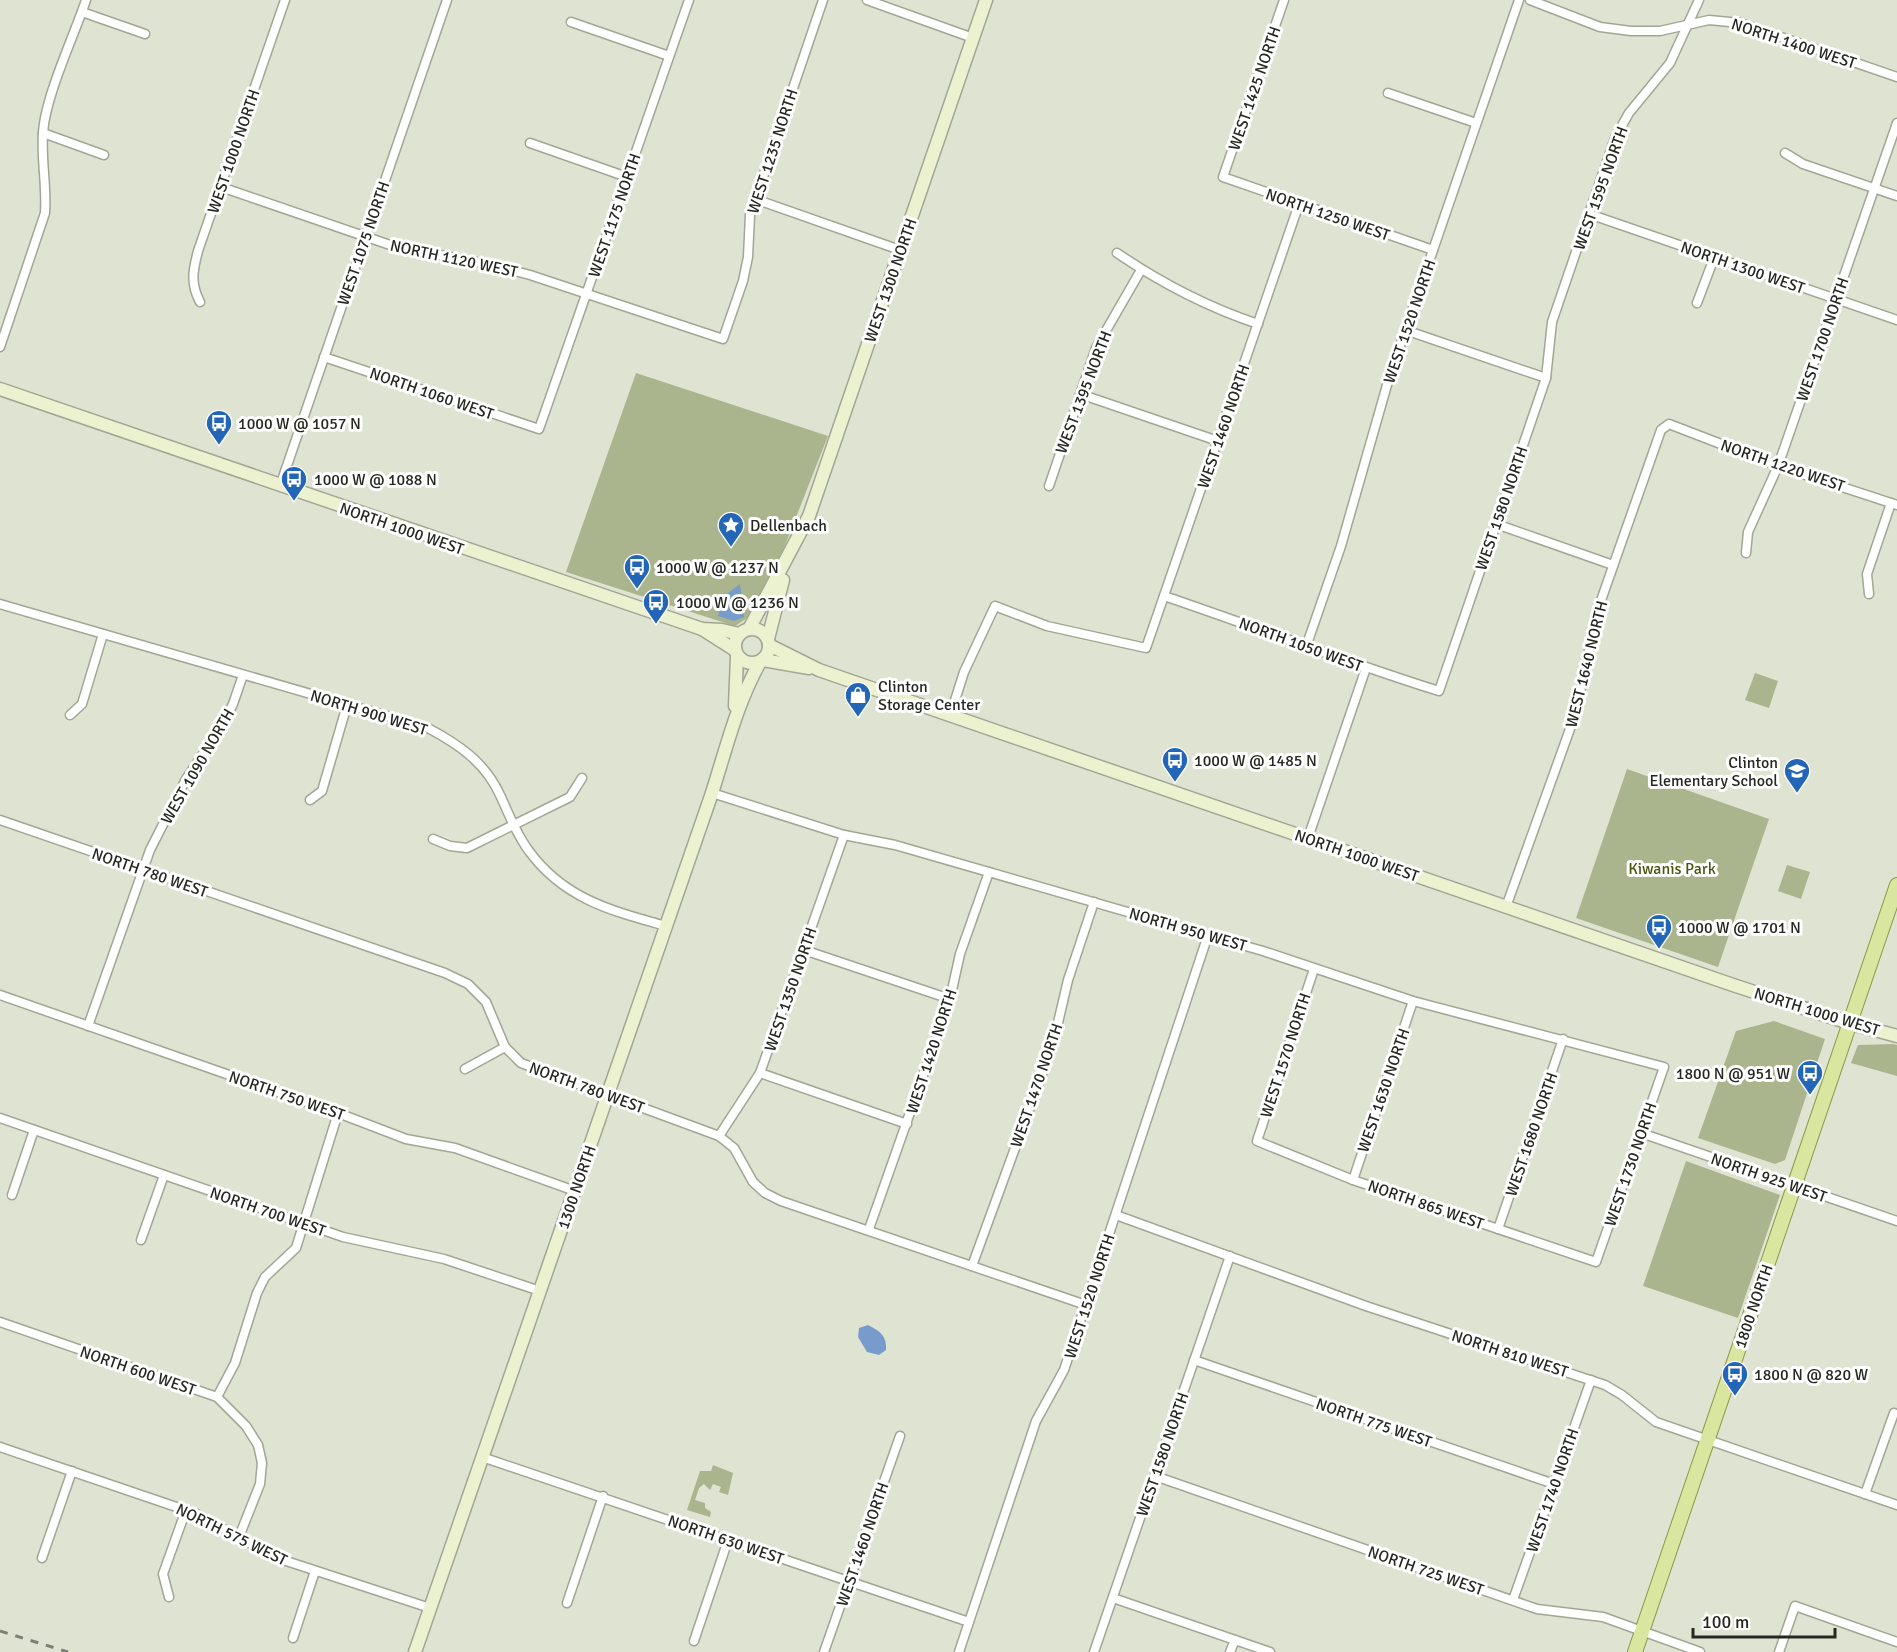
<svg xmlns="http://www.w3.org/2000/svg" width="1897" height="1652" font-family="Signika,sans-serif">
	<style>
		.green { fill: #abb58d }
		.water { fill: #779ccc }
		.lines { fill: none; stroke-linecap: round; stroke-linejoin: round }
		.street-casing { stroke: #a2a694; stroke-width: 11 }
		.secondary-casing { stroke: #a2a694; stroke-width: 15 }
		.primary-casing { stroke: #8a9849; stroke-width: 16 }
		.street { stroke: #fff; stroke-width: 8 }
		.secondary { stroke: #ecf2cf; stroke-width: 12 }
		.primary { stroke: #d9e69f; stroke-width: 14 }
		.rail { stroke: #7d8074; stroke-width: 3; stroke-dasharray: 8 8; stroke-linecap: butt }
		.labels { text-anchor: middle; stroke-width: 6; stroke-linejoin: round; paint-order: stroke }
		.street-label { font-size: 16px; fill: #252720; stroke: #fff }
		.poi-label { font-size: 16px; fill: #252720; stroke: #fff; text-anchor: start }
		.park-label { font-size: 16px; fill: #4c5712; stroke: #fff }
	</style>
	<rect width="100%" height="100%" fill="#dfe3d1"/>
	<!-- green -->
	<g class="green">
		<path d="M636,373L828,436L780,558L755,613L735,626L566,572Z"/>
		<path d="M1755,673L1778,681L1769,708L1745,700Z"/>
		<path d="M1627,769L1769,819L1718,967L1576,918Z"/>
		<path d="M1787,865L1810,872L1801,899L1778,891Z"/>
		<path d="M1774,1021L1825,1039L1785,1160L1775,1164L1698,1138L1736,1031Z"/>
		<path d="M1893,1044L1897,1045V1076L1851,1063L1858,1045Z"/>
		<path d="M1686,1161L1780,1195L1738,1318L1643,1286Z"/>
		<path d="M713,1465L733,1473L728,1495L719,1492L721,1487L713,1484L710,1490L704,1484L699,1488L695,1500L705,1503V1508L711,1512L710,1517L687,1510L700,1471H711Z"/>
	</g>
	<!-- water -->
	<g class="water">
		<path d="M740,584L744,617L734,621L718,616L724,596Z"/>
		<path d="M868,1325C880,1331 887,1336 886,1350L879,1355L867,1352L858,1337L859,1328Z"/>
	</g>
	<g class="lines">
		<!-- street casing -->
		<g class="street-casing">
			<g id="street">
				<path d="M867,0L973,38"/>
				<path d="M1284,0L1223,177L1433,250"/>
				<path d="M1530,0L1600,27L1631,31H1660L1709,20L1740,23L1897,77"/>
				<path d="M82,12L145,34"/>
				<path d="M571,22L669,56"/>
				<path d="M1388,93L1476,123"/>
				<path d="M43,133L104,155"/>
				<path d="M530,143L627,177"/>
				<path d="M1785,153L1803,164L1897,196"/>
				<path d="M221,187L393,246L493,265L530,275L723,339L743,281L748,257L750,215L823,0"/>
				<path d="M755,199L900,250"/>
				<path d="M1589,214L1897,320"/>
				<path d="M1117,253C1161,283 1207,307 1258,324"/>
				<path d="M200,302C190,283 193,270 198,251L285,0"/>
				<path d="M1697,303L1714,258"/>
				<path d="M1405,330L1546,378"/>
				<path d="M0,347L45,213C47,186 41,160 43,133C45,97 74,36 86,0"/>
				<path d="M324,357L539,429L689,0"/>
				<path d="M1080,394L1218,441"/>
				<path d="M280,486L447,0"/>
				<path d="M1049,486L1096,348L1141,270"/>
				<path d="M1496,524L1613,565"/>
				<path d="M1746,553L1748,532L1778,466L1897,123"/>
				<path d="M1869,594L1867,574L1891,503"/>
				<path d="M1164,596C1256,627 1346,662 1439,691L1546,378L1552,322L1615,138L1629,113L1670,63L1699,0"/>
				<path d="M0,604L428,728C458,744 485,762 500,795C509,814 516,834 529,851C564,899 612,911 666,926"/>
				<path d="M1307,644L1341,546L1389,378L1519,0"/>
				<path d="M70,715L82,704L103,634"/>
				<path d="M950,716L964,672L995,606L1047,626L1146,648L1299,204"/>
				<path d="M712,793L844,835L895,845L1263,951L1413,1001L1664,1067L1596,1262L1353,1180L1257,1141L1314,969"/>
				<path d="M310,800L322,791L347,705"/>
				<path d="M0,820L445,973L468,984L486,1002L505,1047L521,1063L719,1136L734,1148L753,1182L765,1193L781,1201L1086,1305"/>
				<path d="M1308,838L1366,668"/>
				<path d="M433,839L450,846L467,848L570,797L582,778"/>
				<path d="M1506,907L1575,715L1598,609L1661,430L1669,424L1778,466L1897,505"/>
				<path d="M804,950L950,999"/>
				<path d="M0,995L338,1113L406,1139L455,1148L575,1191"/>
				<path d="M88,1026L150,850L186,779L222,726L233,704L243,675"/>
				<path d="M465,1069L505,1047"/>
				<path d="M760,1073L907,1124"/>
				<path d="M0,1118L343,1237L444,1259L540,1291"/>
				<path d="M1641,1133L1897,1221"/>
				<path d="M719,1136L760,1073L844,835"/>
				<path d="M1353,1180L1413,1001"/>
				<path d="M12,1195L34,1130"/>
				<path d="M1116,1215L1366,1306L1605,1385L1622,1395L1656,1422L1897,1505"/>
				<path d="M869,1229L950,999L960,954L989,872"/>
				<path d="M1498,1229L1563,1039"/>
				<path d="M141,1240L164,1175"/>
				<path d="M972,1266L1053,1044L1068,980L1094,902"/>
				<path d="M0,1322L217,1397L246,1426L258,1445L262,1463L260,1484L239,1537"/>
				<path d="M1194,1360L1554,1484"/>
				<path d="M217,1397L235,1363L257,1293L265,1277L296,1248L338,1113"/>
				<path d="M0,1447L197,1514L277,1558L430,1608"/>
				<path d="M482,1457L969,1622"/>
				<path d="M1155,1476L1537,1609L1603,1617L1700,1652"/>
				<path d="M1865,1494L1894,1413"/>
				<path d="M42,1558L72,1471"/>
				<path d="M169,1597L163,1574L186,1510"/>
				<path d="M1113,1598L1270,1652"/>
				<path d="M1513,1600L1591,1380"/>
				<path d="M567,1603L603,1496"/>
				<path d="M293,1638L315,1571"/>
				<path d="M694,1641L728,1540"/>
				<path d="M824,1652L900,1436"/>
				<path d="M959,1652L1036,1421L1064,1370L1208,935"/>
				<path d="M1094,1652L1230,1256"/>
				<path d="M1230,1652L1235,1640"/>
				<path d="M1779,1652L1795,1606L1897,1642"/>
			</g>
		</g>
		<!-- secondary casing -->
		<g class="secondary-casing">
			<g id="secondary">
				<path d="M0,389L702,629L722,630L739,634"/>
				<circle cx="752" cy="646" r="17"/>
				<path d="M702,629L735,650"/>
				<path d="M749,629L809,516L986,0"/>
				<path d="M768,639L783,580"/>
				<path d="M769,645L819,670L1733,985L1849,1023L1897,1036"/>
				<path d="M763,660L809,668"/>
				<path d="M735,706L737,656"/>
				<path d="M415,1652L712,793C726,749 737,703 760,662"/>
			</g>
		</g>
		<!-- primary casing -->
		<g class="primary-casing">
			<path id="primary" d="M1635,1652L1897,885"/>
		</g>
		<!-- street -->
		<use href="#street" class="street"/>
		<!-- secondary -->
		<use href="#secondary" class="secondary"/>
		<!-- primary -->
		<use href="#primary" class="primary"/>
		<!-- rail -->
		<path class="rail" d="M0,1631L68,1652"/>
	</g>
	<!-- icons -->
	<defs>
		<g id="bus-pin" transform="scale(1.35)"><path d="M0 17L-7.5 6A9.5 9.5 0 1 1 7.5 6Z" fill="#2365b6" stroke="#fff"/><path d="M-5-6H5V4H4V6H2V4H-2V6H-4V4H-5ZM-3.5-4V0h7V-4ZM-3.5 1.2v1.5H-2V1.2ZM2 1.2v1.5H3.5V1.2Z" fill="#fff"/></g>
		<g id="sight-pin" transform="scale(1.35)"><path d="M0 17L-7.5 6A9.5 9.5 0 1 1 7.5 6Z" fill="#2365b6" stroke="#fff"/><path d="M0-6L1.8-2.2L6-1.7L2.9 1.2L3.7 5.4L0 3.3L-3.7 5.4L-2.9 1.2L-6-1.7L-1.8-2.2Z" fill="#fff"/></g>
		<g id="shop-pin" transform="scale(1.35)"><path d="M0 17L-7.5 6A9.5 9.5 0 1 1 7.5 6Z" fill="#2365b6" stroke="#fff"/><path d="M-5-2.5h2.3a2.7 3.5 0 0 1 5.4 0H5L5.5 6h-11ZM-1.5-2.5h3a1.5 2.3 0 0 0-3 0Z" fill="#fff"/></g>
		<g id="school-pin" transform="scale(1.35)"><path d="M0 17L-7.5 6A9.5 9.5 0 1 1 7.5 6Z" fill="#2365b6" stroke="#fff"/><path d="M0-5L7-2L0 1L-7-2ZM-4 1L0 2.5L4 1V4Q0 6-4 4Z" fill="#fff"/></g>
	</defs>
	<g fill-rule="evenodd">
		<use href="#bus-pin" x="219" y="423"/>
		<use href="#bus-pin" x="294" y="479"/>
		<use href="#sight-pin" x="731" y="525"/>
		<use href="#bus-pin" x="637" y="567"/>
		<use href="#bus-pin" x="656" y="602"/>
		<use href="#shop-pin" x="858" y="695"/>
		<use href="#bus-pin" x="1175" y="760"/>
		<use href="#school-pin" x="1797" y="771"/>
		<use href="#bus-pin" x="1659" y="927"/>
		<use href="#bus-pin" x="1810" y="1073"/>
		<use href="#bus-pin" x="1735" y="1374"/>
	</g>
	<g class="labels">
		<!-- street labels -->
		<g class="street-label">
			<text transform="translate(1794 43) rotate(18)" y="6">NORTH 1400 WEST</text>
			<text transform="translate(1254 88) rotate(-71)" y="6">WEST 1425 NORTH</text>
			<text transform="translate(233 151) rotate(-71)" y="6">WEST 1000 NORTH</text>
			<text transform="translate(772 151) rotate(-72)" y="6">WEST 1235 NORTH</text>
			<text transform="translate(1600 188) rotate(-70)" y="6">WEST 1595 NORTH</text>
			<text transform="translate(1328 214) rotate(19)" y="6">NORTH 1250 WEST</text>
			<text transform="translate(614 215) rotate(-71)" y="6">WEST 1175 NORTH</text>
			<text transform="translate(363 243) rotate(-71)" y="6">WEST 1075 NORTH</text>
			<text transform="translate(454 258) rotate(12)" y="6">NORTH 1120 WEST</text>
			<text transform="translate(1743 267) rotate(19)" y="6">NORTH 1300 WEST</text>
			<text transform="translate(890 280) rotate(-71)" y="6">WEST 1300 NORTH</text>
			<text transform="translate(1409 321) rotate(-71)" y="6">WEST 1520 NORTH</text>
			<text transform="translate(1822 339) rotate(-71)" y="6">WEST 1700 NORTH</text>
			<text transform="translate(1083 392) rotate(-69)" y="6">WEST 1395 NORTH</text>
			<text transform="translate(432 393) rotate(19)" y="6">NORTH 1060 WEST</text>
			<text transform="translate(1223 426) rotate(-71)" y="6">WEST 1460 NORTH</text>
			<text transform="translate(1783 465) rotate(19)" y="6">NORTH 1220 WEST</text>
			<text transform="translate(1501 508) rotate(-71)" y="6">WEST 1580 NORTH</text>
			<text transform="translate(402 528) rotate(19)" y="6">NORTH 1000 WEST</text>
			<text transform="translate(1301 644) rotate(20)" y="6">NORTH 1050 WEST</text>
			<text transform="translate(1586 664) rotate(-76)" y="6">WEST 1640 NORTH</text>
			<text transform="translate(369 712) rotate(17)" y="6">NORTH 900 WEST</text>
			<text transform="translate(197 766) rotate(-60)" y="6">WEST 1090 NORTH</text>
			<text transform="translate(1357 855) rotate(19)" y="6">NORTH 1000 WEST</text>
			<text transform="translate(150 872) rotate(19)" y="6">NORTH 780 WEST</text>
			<text transform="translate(1188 929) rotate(16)" y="6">NORTH 950 WEST</text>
			<text transform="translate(790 989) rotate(-71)" y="6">WEST 1350 NORTH</text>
			<text transform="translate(1817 1011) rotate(17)" y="6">NORTH 1000 WEST</text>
			<text transform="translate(931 1051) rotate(-72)" y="6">WEST 1420 NORTH</text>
			<text transform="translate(1285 1055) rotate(-72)" y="6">WEST 1570 NORTH</text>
			<text transform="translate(1036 1085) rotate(-71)" y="6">WEST 1470 NORTH</text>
			<text transform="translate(587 1087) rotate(20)" y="6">NORTH 780 WEST</text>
			<text transform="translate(1383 1090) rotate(-71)" y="6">WEST 1630 NORTH</text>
			<text transform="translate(287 1095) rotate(19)" y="6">NORTH 750 WEST</text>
			<text transform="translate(1531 1134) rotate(-71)" y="6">WEST 1680 NORTH</text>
			<text transform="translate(1630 1164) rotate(-71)" y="6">WEST 1730 NORTH</text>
			<text transform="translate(1769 1177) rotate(19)" y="6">NORTH 925 WEST</text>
			<text transform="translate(576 1187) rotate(-71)" y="6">1300 NORTH</text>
			<text transform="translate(1426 1204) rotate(19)" y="6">NORTH 865 WEST</text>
			<text transform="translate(268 1211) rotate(19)" y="6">NORTH 700 WEST</text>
			<text transform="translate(1089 1296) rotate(-72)" y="6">WEST 1520 NORTH</text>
			<text transform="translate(1753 1306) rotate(-71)" y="6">1800 NORTH</text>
			<text transform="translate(1510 1353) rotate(18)" y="6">NORTH 810 WEST</text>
			<text transform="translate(138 1370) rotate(19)" y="6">NORTH 600 WEST</text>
			<text transform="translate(1374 1422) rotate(19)" y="6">NORTH 775 WEST</text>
			<text transform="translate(1162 1454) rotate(-71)" y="6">WEST 1580 NORTH</text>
			<text transform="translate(1552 1490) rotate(-71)" y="6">WEST 1740 NORTH</text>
			<text transform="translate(232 1534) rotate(26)" y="6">NORTH 575 WEST</text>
			<text transform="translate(726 1539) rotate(19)" y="6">NORTH 630 WEST</text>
			<text transform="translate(862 1544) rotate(-71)" y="6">WEST 1460 NORTH</text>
			<text transform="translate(1426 1570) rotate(19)" y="6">NORTH 725 WEST</text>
		</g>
		<!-- poi labels -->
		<g class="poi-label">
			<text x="238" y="429">1000 W @ 1057 N</text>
			<text x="314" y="485">1000 W @ 1088 N</text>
			<text x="750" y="531">Dellenbach</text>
			<text x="656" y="573">1000 W @ 1237 N</text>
			<text x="676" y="608">1000 W @ 1236 N</text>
			<text x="878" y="692">Clinton<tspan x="878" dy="18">Storage Center</tspan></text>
			<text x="1194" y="766">1000 W @ 1485 N</text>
			<text x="1778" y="768" text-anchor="end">Clinton<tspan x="1778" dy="18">Elementary School</tspan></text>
			<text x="1678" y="933">1000 W @ 1701 N</text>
			<text x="1790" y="1079" text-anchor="end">1800 N @ 951 W</text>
			<text x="1754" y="1380">1800 N @ 820 W</text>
		</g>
		<!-- park labels -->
		<g class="park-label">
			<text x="1672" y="874">Kiwanis Park</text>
		</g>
	</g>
	<!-- scale -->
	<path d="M1693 1628v9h142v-9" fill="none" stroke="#252720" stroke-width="3"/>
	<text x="1702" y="1628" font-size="18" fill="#252720" stroke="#ffffff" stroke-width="4.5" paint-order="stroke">100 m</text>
</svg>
